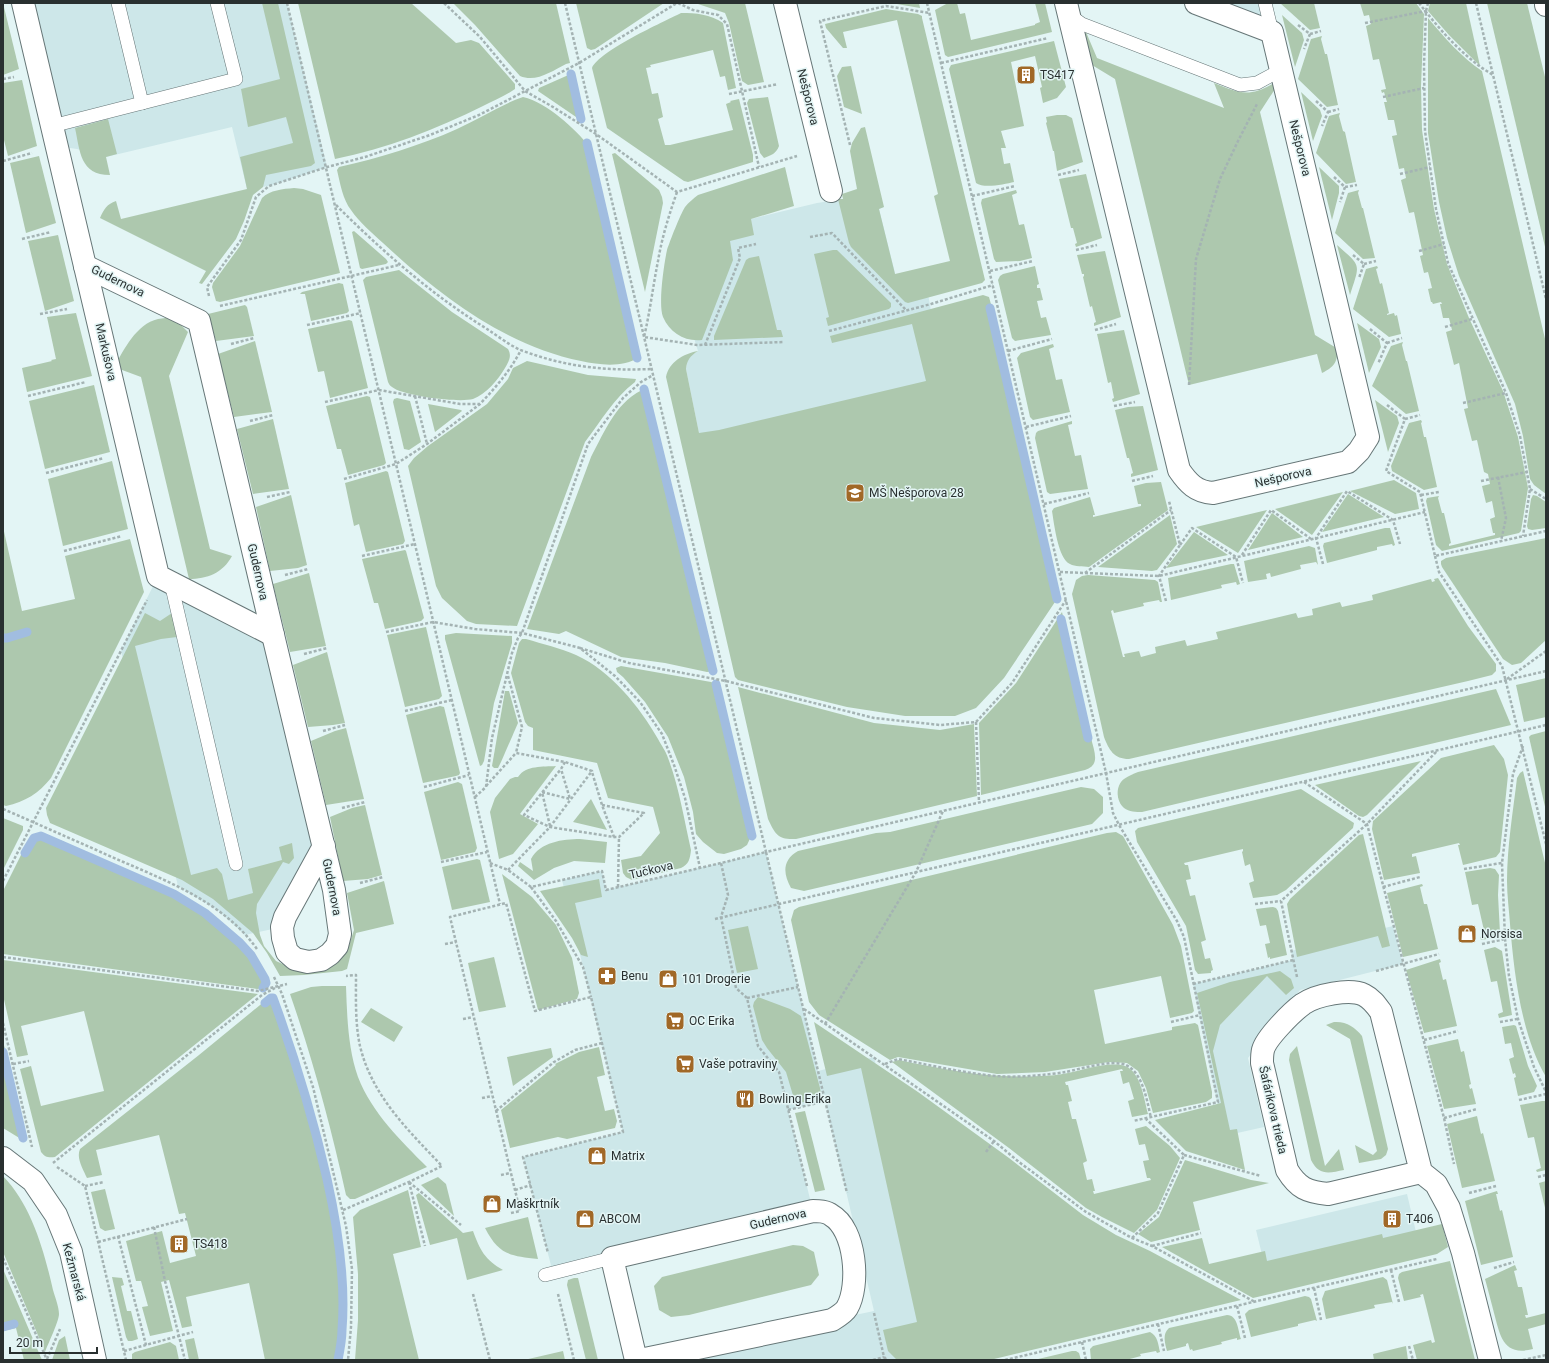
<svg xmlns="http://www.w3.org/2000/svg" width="1549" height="1363" font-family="Roboto,sans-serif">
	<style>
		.built { fill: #cde7e9 }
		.green { fill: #adc8ae }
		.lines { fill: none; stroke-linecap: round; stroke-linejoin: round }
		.stream { stroke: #a1bde0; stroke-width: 9 }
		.service-casing { stroke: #667677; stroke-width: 14 }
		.minor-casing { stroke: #667677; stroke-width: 24 }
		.tertiary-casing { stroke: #667677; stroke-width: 24 }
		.path { stroke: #a4b3b3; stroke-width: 2.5; stroke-dasharray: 3 2; stroke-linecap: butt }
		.service { stroke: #fff; stroke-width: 13 }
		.minor { stroke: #fff; stroke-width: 22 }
		.tertiary { stroke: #fff; stroke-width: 22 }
		.labels { text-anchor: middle; stroke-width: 3; stroke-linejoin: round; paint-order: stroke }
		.poi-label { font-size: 12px; fill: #293030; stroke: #e3f5f5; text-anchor: start }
		.street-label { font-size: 12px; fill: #293030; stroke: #e3f5f5 }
	</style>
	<rect width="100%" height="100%" fill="#e3f5f5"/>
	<!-- built -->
	<g class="built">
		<path d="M23,3H287L327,167L269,186L247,189L232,127L106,157L77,149L57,146Z"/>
		<path d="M1196,3H1266L1272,32Z"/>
		<path d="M843,199L884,207L879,209L898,285L925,277L933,322L1013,562L699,433L686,369L687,361L690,356L698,351L693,335L698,267L751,219L817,203Z"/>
		<path d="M158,576L273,635L324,846L282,927L245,935L219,911L178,886L121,651Z"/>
		<path d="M766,852L818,1071L874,1057L942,1360H640L874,1311L825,1101L788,1110L813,1211L553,1273L523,1157L623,1132L562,880L602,871L606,890Z"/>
		<path d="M1393,926L1403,964L1300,990L1296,995L1248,1058L1264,1127L1224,1136L1193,984L1293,960L1291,951Z"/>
		<path d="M1407,1194L1416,1232L1265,1267L1256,1230Z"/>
	</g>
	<!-- green -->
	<g class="green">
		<path d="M3,3L19,69L3,75Z"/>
		<path d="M262,3H278L315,163L311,166L266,175L263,187L253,195L244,221L236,239L202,284L199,283L206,271L100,218C104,209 107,204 116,201L121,219L247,189L240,157L293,143L286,117L248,127L241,89L280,79Z"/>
		<path d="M298,3H411L456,43L471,40L479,43L515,84V89C505,96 493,101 483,106C437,129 385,149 335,159Z"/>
		<path d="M453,3H556L570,63L566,64C552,71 536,83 520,76L475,25Z"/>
		<path d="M576,3H664L595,49L591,50L587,48Z"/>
		<path d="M695,3H745L764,82L748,85L742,81L729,23L725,13Z"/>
		<path d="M891,3H919L920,8Z"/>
		<path d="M948,3H957L960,14L965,13L971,40L1035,25V24L1040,22L1035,3H1045L1052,32L948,57L945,55L935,10Z"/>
		<path d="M1280,3H1314L1320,28L1310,30Z"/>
		<path d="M1360,3H1416L1424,14L1421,86L1422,130L1434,209L1447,264L1469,318L1503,391L1518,437L1528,488L1521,531L1519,533L1442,551L1436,545L1426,501L1427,498L1439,496L1438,498L1442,513H1444L1451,543L1449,544V546L1495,535V533H1493L1490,519L1495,517L1492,501L1486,503L1482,486L1490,484L1488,474L1484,472L1477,440L1472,441L1464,409L1468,408L1459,363L1454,365L1446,332L1452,330L1449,318H1443L1440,304H1442L1441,302L1433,304L1432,302H1431L1428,289L1432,288L1428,272L1424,273L1420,256L1423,255L1414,212L1409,213L1401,180L1406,178L1404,168L1399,169L1392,136L1397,135L1394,120H1388L1384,102H1387L1384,92L1382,93L1381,90L1386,89L1379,59L1373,60L1366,26L1371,24L1369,15L1364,16Z"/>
		<path d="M1430,3H1466L1480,66L1449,35L1428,11Z"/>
		<path d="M1487,3H1527L1546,81V251Z"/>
		<path d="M886,9L918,14L922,16V18L985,280L982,283L908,303L905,302L851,247L849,243L838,199H843L842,194L857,189L850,151L852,143L861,128L865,127L884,207L879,209L895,274L950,261L934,196L938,194L897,20L843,32L847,48H843L826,28L825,24Z"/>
		<path d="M681,13C696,13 710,14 723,23L736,88L728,90L725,76L720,77L713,50L650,65L651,67L646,68L652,94L658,93L663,117L658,119L665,145H670L733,130L726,104L731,102L730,101L739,99L753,155V162L688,182L684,181L607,128L592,68C599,51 663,22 681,13Z"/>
		<path d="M1282,15L1302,33L1304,40L1295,67Z"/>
		<path d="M1428,18C1444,37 1461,57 1482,71L1546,343V494L1534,485L1530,479L1523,436L1515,404L1459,276L1447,238L1439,202L1428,133Z"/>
		<path d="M1086,32L1097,58L1224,108L1214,83C1239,93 1249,98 1274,83L1275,89L1260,112L1315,335L1338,349C1337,363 1334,367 1322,373L1317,354L1189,385L1115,79L1092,65L1084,33Z"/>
		<path d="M1322,36L1321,39L1325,54H1327L1338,105L1327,107L1298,79L1311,39Z"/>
		<path d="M1054,41L1066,87L1057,98L1043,103L1040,88L1042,87L1035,56L1011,62L1024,126L1001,131L1006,148H1001L1004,164L1010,163L1014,182C1005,184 984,189 976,183L949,69L951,65Z"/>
		<path d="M851,66L862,114L844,107L837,76L842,67Z"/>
		<path d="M573,73L583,119H579L538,91L539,88Z"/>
		<path d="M22,80L37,146L8,156L3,136V83Z"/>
		<path d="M1301,92L1320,110L1322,116L1313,141Z"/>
		<path d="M523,97C548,103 574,128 590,147L640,357C622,368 600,365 581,361C504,345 439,295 383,243C372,233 359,222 351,210C343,200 340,183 337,170L339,167C379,158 419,146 457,129C479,119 500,105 523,97Z"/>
		<path d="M768,97L779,146C776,154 771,155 764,158L760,153L747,103L749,99Z"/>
		<path d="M1340,113L1339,116L1343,131L1345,132L1356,182L1346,184L1316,153L1329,116Z"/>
		<path d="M1057,115H1066L1072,118L1083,162L1057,171L1054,151H1053L1046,123L1047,122L1046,117Z"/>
		<path d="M108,119L117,154L106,157L110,175C80,175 80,151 75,128Z"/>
		<path d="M615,153L659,190L662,197L663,203L645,292L612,154Z"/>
		<path d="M39,156L56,223L26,233L10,163Z"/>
		<path d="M785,167L794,206L751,219L754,235L730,241L733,260L702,340C685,342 670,333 663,317C658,304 664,264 667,250C670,241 680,215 685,207C689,202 693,199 698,195Z"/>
		<path d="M1319,167L1339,186V193L1332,220Z"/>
		<path d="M1086,174L1102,238L1076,247L1075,244L1077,243L1073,228H1071L1059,179Z"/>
		<path d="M294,188L303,189L321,195L340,273L220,302L216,301L212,287L213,283L240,246L262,198C270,190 283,189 294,188Z"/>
		<path d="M1016,190L1017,193L1012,195L1019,225L1024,224L1032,258L1020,261L996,262L994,259L981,203L982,199Z"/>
		<path d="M1359,190L1358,193L1362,208H1363L1375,258L1363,259L1335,233L1348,193Z"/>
		<path d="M354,231L386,259L388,262L386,264L362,269L360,268L352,232Z"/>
		<path d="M58,235L74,301L45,311L28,241Z"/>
		<path d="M1337,245C1362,267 1360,263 1350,295Z"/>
		<path d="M833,250H837L891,303V307L889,309L828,326L826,318L829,317L814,254Z"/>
		<path d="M1105,251L1121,317L1094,326V323L1096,322L1092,306L1090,307L1083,277L1084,276V274H1082L1077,255Z"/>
		<path d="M759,256L777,330H781L783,337L714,340V336L746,260L749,258Z"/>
		<path d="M1035,266L1039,284L1037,285V288H1040L1043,300L1037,301L1041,318L1046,317L1051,335L1015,341L1012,338L998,280L1000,276L1003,274Z"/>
		<path d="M1377,266L1378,268L1376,269L1380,284L1382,283L1389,313L1387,314V315L1394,313L1395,316L1397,315L1401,334L1389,337L1353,309L1366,269Z"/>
		<path d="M399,270L452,312L508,349C512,356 509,361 505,368C498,380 486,394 473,399C459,403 403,396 392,387C390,386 389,384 388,382L363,280L366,277Z"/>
		<path d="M339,283L343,284L349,311L347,313L311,321L305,294H300L302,292Z"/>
		<path d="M983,295L989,297L992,308L1058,597L1057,599L1004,678L976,708L955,716H905L847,707L738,680L735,677L666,377C669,362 683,354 698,351C690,356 687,360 686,369L699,433L719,430L926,381L912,324L832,343L830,336Z"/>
		<path d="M245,305L247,307L254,336L216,341L208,314Z"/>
		<path d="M76,313L92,376L27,392L22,368L52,361L51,360L56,359L47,317Z"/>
		<path d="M173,317L188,332L169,376L210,549L232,556C223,573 207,579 189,579L141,377L114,367C124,350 136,324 158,319C163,318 168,318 173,317Z"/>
		<path d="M349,320L352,321L368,388L330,398L324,371L318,372L308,329Z"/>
		<path d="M1357,323L1379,339L1381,347L1369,373Z"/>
		<path d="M1124,330L1140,394L1113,402L1112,399L1114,398L1111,382L1108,383L1097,334Z"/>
		<path d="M255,341L272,412L234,417L218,354Z"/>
		<path d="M1403,342L1402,345L1406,361H1407L1419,411L1406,414L1372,386L1391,346Z"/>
		<path d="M1053,344L1054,347L1049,349L1056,380L1062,379L1070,412L1033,420L1030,417L1017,358L1021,353Z"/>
		<path d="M527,361L588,375L636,379L635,382C613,399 602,420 585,442L517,626L476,624L467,621L442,598L436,586L408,466L414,458L428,446L487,404L508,379L513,368Z"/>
		<path d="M94,385L110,452L45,469L29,401Z"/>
		<path d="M647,388L715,671L707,672L665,663L621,657L566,631L559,634L527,629L591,457C605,431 617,399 647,388Z"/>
		<path d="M367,396L370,397L386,463L384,465L348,475L341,449H337L326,406Z"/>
		<path d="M397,398L410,401L421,442L409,450L404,449L393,402L394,399Z"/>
		<path d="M1375,400L1397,416L1399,423L1388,452Z"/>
		<path d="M428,404L461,410L462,411L435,432Z"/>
		<path d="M1143,406L1158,470L1131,477V474L1133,473L1129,458H1127L1115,410L1128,407Z"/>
		<path d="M273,419L289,489L253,494L237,429Z"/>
		<path d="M1421,420L1422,422L1421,423L1424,437H1426L1437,487L1424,490L1392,471L1391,466L1409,423Z"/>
		<path d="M1072,421V424L1068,425L1075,456L1081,455L1088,489L1050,494L1047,492L1035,438L1036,433L1038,431Z"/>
		<path d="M112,461L128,529L63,546L48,479Z"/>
		<path d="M386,471L388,472L405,541L403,544L366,552L359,524L354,526L345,483Z"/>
		<path d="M1394,480L1416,493L1419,509L1395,514L1350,491Z"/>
		<path d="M1161,482L1168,510L1089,567C1083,566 1075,567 1070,564C1058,559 1054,523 1052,511L1054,508L1090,497L1095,515H1093V517L1141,506V504H1138L1134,486L1146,483Z"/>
		<path d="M1343,492L1312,535L1275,509Z"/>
		<path d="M1348,494L1384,517L1322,532Z"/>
		<path d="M291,495L307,565L298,568L270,571L256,507Z"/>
		<path d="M1533,495L1537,496L1546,502V528L1532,530L1528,529L1527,526L1531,499Z"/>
		<path d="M1267,510L1238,553L1196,527Z"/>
		<path d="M1272,513L1303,537L1248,550Z"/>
		<path d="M1170,515L1177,544L1157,570L1152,571L1098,567Z"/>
		<path d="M3,527L22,611L75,599L65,556L130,539L144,592L51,778C39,793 25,802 6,806L3,805Z"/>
		<path d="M1385,528H1390L1395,545L1393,546L1392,544L1377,547V550L1327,563L1323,546L1324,543Z"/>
		<path d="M1194,532L1228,555L1166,568Z"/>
		<path d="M1546,538V640L1521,663L1512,665L1503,659L1442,567L1441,564V561L1446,558Z"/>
		<path d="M1309,546L1315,548L1318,565L1316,562L1300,565L1301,569L1271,577L1270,573L1266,574L1267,579L1248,582L1244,561Z"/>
		<path d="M405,550L406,551L424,618L421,621L385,629L378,603H374L362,559Z"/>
		<path d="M1231,564H1234L1240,584L1237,585L1236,582L1221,585L1222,588L1171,600L1168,578Z"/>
		<path d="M309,573L326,646L290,652L273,584Z"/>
		<path d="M1088,575L1155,580L1158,582L1162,602H1160L1159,600L1143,603L1144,606L1114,613L1113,610L1111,611L1123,657H1125L1124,654L1139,651L1141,657L1156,653L1155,647L1185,640L1187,646L1218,639L1216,632L1296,613L1298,618L1313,615L1312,609L1340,602L1342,607L1373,600L1372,595L1431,579L1432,582L1435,581L1434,579L1438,578L1468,626L1496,664V671L1492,675L1468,681L1129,759C1114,759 1109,750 1104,737L1072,594L1076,580L1082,576Z"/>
		<path d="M1062,612L1091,738C1094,751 1101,765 1085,770L981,795L979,723L1016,683Z"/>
		<path d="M145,613L160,621L172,613L177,637L161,639L135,646L191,875L217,868L222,874L228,900L253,893L248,869L282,860L279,847L292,843L294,858L289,864L283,862L257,904L256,913L260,935L264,946L276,961L300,972L320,970L343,954L349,945L354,930L347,893L384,881L394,924L356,933L347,969L342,971L304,975L280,976L267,953L253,933L213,899L182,880L50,823L47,815L46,808Z"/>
		<path d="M426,627L442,696L439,699L405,707L387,635Z"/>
		<path d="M456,633L512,636V643L494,703L484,761L482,765L480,766L445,639V635Z"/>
		<path d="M522,639H526C543,644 560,648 576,655C611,671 639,706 658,739C661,745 666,751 668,758C679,787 684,819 691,850C690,859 689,864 681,868L632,880L626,877L623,873L621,860L641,856L660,833L653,807L608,798L597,763L533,750V728L528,726L525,722L511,673L519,643Z"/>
		<path d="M327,652L345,723L333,725L308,727L293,665Z"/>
		<path d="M621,666L711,682L718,685L753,832L747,845L741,849L724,854L717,853L703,842L696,834L693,812L684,777L668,737L645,702L623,677L617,672L616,668Z"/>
		<path d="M1546,678V717L1524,722L1516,685Z"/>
		<path d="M738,687L874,723L940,730L974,724L977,796L796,839C778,840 775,834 768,819Z"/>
		<path d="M1496,689L1511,725L1142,812C1136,812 1129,812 1124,808C1116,801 1115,786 1124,779C1128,776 1133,774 1138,772Z"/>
		<path d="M505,691H509L518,723L501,762L498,768H494L492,766Z"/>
		<path d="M440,706L444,707L460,773L459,775L456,776L423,783L406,715Z"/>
		<path d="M346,728L364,799L326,805L311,741L335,731Z"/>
		<path d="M1546,731V811L1529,737L1531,735Z"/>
		<path d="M1494,745L1504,759L1508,775L1500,852L1496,857L1463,865L1458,845H1460L1459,843L1412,854V857L1416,856L1420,873L1384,880L1372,829L1373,821L1441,758Z"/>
		<path d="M1421,761L1367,815L1363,817L1359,816L1315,785Z"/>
		<path d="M556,766L520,814L538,824L513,854L499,859L490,812L495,798L510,779L515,777H518C526,765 543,767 556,766Z"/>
		<path d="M1523,771L1546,867V1077C1521,1034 1514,973 1510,924C1509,910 1507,895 1507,881C1507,846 1513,812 1517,778L1520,773Z"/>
		<path d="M458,782L462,784L477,848L475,852L441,860L424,792Z"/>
		<path d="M1081,787L1094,789L1103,797V813L1092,824L804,891L791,888C783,874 782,860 798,851L876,833L890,832Z"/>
		<path d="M1301,789L1354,823L1353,828L1286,890L1277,895L1253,898L1249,883L1254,881L1250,864L1245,866L1242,852L1243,851V849L1184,863L1185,865H1188L1191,879L1186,880L1190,896L1195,895L1206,940L1201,942L1205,959L1210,958L1213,970L1211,971V973L1198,974L1195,970L1186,926L1137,842L1135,831L1138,828Z"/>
		<path d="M591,799L607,830L573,822Z"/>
		<path d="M365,805L382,875L368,879L343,881L330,817L352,808Z"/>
		<path d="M3,818L23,826V830L3,870Z"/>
		<path d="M1116,832L1123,836L1173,925L1181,946L1194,1011L1192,1013L1170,1018L1161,976L1094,990L1105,1044L1172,1030V1027L1195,1023L1198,1025L1212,1092V1098L1206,1102L1153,1113L1146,1088L1138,1071L1127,1063L1109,1062L1045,1072L997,1074L898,1057L890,1060L819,1015L809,1002L791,920L794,910L799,907L1107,833Z"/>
		<path d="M36,834C50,833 74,847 87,853C150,879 219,905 259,964C264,971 271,980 265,988L257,989L3,954V891L29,839Z"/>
		<path d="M1363,834L1390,946L1382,948L1378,936L1297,957L1288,910L1287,904L1290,899L1359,835Z"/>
		<path d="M580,839L607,842L605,863L574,861L554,868L534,880L518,866L520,862L533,871L531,859C540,842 563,839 580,839Z"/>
		<path d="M477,859L480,860L490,902L452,910L442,867Z"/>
		<path d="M1490,868L1495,869L1499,875L1498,895L1500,933L1499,935L1493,938L1481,940L1480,937L1485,935L1478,904L1472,905L1465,872Z"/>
		<path d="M502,874L532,897L556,925L572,958L579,993L577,999L538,1010Z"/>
		<path d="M599,879L602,897L575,903L588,957L581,955L572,938L540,891Z"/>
		<path d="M1422,884L1423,886L1420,887L1424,904H1427L1438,949L1403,957L1387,893Z"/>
		<path d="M1273,907L1276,908L1278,911L1287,955L1270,959V957L1268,958L1265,944L1270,943L1266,925L1260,926L1256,909Z"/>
		<path d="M748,926L758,969L737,973L728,930Z"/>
		<path d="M1495,947L1502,951L1512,1015L1499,1018L1498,1014L1503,1012L1497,981L1491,982L1484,950Z"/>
		<path d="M494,957L506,1007L479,1012L468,963Z"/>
		<path d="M1440,959L1441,962L1439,963L1443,980L1446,979L1457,1026L1424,1033L1406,970Z"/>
		<path d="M3,960L258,994L55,1157C48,1158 45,1157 41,1152L20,1069L31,1066L41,1106L104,1091L84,1011L21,1026L28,1055L17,1057L3,995Z"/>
		<path d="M1280,971L1291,979L1294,988L1286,995L1267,976L1220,1025L1213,1051L1230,1130L1237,1129L1245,1170L1186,1151L1155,1120L1221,1103L1197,993L1230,982Z"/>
		<path d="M322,986H346C347,1016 348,1049 358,1077C372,1113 401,1141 427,1167L355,1199H350L346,1195C331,1127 313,1060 290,994L311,987Z"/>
		<path d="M271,996L275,997C295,1058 315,1118 329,1180C338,1219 345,1259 345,1300C345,1320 343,1340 341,1360H265L249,1283L186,1297L192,1326L182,1328L169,1280L161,1282L173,1331L150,1336L142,1307L148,1306L141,1281H136L126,1241L162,1231L170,1263L196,1256L185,1213L179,1214L159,1135L96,1150L102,1175L87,1178C83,1169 76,1158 80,1149L199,1055Z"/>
		<path d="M758,997L790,1009L801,1016L820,1088L821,1094C816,1100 802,1104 795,1102L786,1072L767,1048L762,1040L753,1006L754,1002Z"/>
		<path d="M371,1008L403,1027L394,1042L361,1022Z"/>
		<path d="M814,1022L918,1092L1009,1158L1083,1215L1116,1235L1150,1251L1241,1300L990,1360H897L888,1351L883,1330L917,1322L861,1068L827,1076Z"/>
		<path d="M1334,1022C1346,1021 1355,1027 1362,1036L1388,1149L1386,1155L1381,1159L1359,1163L1355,1145L1373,1155L1377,1151L1350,1039L1326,1025Z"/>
		<path d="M1514,1025L1516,1026L1528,1066L1537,1086L1534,1092L1518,1096L1514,1078L1516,1077L1515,1073L1513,1074L1509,1059L1514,1057L1511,1043L1505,1044L1502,1027Z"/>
		<path d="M1458,1039L1461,1052L1464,1051L1471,1084L1469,1085L1470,1089L1472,1088L1476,1104L1444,1109L1427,1046Z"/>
		<path d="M3,1041L26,1138L21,1139L3,1128Z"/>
		<path d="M1297,1046L1325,1166L1339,1149L1344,1170C1329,1173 1319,1176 1311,1160L1289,1060L1290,1054Z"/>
		<path d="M599,1047L605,1075L597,1077L605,1111L614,1109L617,1121L615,1128L567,1139L558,1137L510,1148L501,1110L556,1065L555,1064L579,1052Z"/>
		<path d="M551,1048L553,1057L513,1086L507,1057Z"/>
		<path d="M899,1060C946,1070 992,1079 1040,1076C1049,1076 1059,1075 1068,1073C1083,1070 1109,1061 1125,1066C1141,1072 1144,1099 1148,1114L1132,1117L1128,1101L1134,1099L1129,1082L1123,1084L1120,1071H1123L1122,1069L1065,1082L1066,1085H1068L1072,1101L1068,1102L1072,1119H1076L1087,1161L1083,1163L1087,1180L1092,1179L1095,1191H1093L1094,1194L1151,1180L1150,1178H1147L1143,1161L1149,1160L1145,1144L1139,1145L1135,1129L1146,1126L1170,1146L1180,1158L1157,1210L1134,1233L1102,1217L1086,1208L1009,1148L892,1062Z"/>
		<path d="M1542,1101H1546V1170L1537,1172L1536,1170L1541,1168L1534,1137L1528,1138L1520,1105Z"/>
		<path d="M805,1111L825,1190L815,1192L795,1113Z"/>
		<path d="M1477,1116L1481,1134L1483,1133L1495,1181L1462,1188L1447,1124Z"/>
		<path d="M1185,1160L1251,1180L1269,1183L1193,1202L1200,1230L1151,1242L1138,1234L1159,1217Z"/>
		<path d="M3,1176C32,1206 44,1251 53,1290C55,1297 59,1307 59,1314C59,1321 48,1344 45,1352L3,1252Z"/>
		<path d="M438,1177L446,1184L454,1216L421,1185Z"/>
		<path d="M1546,1181V1212L1539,1183Z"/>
		<path d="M105,1189L115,1229L105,1231L100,1228L91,1192Z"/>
		<path d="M408,1190L421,1247L393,1254L419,1360H355L358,1320V1274L353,1217L360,1210Z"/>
		<path d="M1497,1191L1498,1194H1496L1500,1211L1502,1210L1513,1257L1481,1265L1465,1201Z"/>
		<path d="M419,1193L463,1233L473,1231C480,1250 485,1260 503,1270L467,1280L457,1238L430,1245L416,1195Z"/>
		<path d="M528,1217L538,1259C510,1256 499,1255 485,1228Z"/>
		<path d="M1442,1224L1448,1247L1437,1254L1253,1298L1162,1247L1202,1238L1209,1264L1265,1251L1267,1261L1382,1234L1383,1238Z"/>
		<path d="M793,1245L803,1246L814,1252L819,1275L811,1285L689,1315L671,1317L659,1310L654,1286L662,1277Z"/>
		<path d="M1450,1261L1475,1360H1417L1413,1345L1431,1340L1432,1343L1435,1342L1423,1294L1420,1295L1421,1297L1404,1301L1398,1278L1399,1274L1402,1272Z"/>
		<path d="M1515,1265L1517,1270L1514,1271L1518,1287H1522L1528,1315H1525L1526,1318L1546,1313V1324L1528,1329L1533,1349C1503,1357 1500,1335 1494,1313C1491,1301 1488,1290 1485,1279Z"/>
		<path d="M3,1269L42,1360H24L16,1328L3,1331Z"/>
		<path d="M112,1277L122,1278L124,1285L121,1286L127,1311H131L138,1339L132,1341H128L126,1337Z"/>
		<path d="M1383,1277L1387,1280L1393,1304L1392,1302L1374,1305L1375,1308L1326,1319L1322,1299L1325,1291Z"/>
		<path d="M574,1278H578L598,1360H586L567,1285L568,1280Z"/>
		<path d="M1305,1296L1309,1297L1311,1299L1317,1321L1315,1320L1298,1324V1326L1251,1337L1245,1314L1249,1310Z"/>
		<path d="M1227,1315C1238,1315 1238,1331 1241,1339L1237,1340V1338L1221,1342L1222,1344L1193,1351L1192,1349L1190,1350L1188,1343L1186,1344V1346L1167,1351C1165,1343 1162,1334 1169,1328Z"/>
		<path d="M1150,1332C1158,1336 1158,1344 1160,1352L1157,1353L1156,1351L1140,1354L1141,1356L1126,1360H1091L1090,1349L1093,1346Z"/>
		<path d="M65,1336L70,1360H52L59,1340Z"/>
		<path d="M194,1338L199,1360H189L185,1340Z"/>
		<path d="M170,1342L176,1346L179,1360H132V1354L135,1352Z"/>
		<path d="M1406,1346L1408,1360H1374L1373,1354Z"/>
		<path d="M563,1351L565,1360H524Z"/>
		<path d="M1072,1351H1076L1079,1353L1081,1360H1034Z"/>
	</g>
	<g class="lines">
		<!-- stream -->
		<g class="stream">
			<path d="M571,74L581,119"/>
			<path d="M587,143L637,358"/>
			<path d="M990,308L1057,599"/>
			<path d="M644,389L713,671"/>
			<path d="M1061,619L1088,738"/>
			<path d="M3,638H7L27,632"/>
			<path d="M716,684L752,836"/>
			<path d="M25,853L34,838L41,836L174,894L205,913L240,943L251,955L265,979L266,983L263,988"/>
			<path d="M265,1003L271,998H273C295,1058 313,1118 327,1179C338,1228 346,1279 342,1330C342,1340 340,1350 338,1360"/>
			<path d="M3,1052L23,1138"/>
			<path d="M3,1327L14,1324"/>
		</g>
		<!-- service casing -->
		<g class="service-casing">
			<g id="service">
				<path d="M118,3L142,103"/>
				<path d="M1265,3L1272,32"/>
				<path d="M1069,15L1082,24L1240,85L1257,83L1281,70"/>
				<path d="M52,126L236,79L217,3"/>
				<path d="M171,583L236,864"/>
				<path d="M545,1275L612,1258"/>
			</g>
		</g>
		<!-- minor casing -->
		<g class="minor-casing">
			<g id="minor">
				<path d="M23,3L158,576L273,635"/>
				<path d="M785,3L831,191"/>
				<path d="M1066,3L1179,470C1188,483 1196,492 1213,493L1348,462L1359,451L1368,437L1272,32L1196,3"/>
				<path d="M85,266L199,321L273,635L334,890L340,934L337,946L330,954L321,960L308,962L295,959L287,952L283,938L282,927L285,917L324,846"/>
				<path d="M3,1158L33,1181L56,1215L71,1252L95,1360"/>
				<path d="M1421,1172L1328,1194C1307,1192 1298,1188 1287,1170L1262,1063C1262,1059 1262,1054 1263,1050C1266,1038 1292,1012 1303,1004C1316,995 1350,988 1364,995C1372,999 1376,1005 1381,1012L1421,1172L1436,1184L1449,1208L1463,1253L1490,1360"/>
				<path d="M636,1360L612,1258L813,1211C819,1211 826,1211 831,1215C856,1229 860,1286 847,1308C844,1313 837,1317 832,1320L640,1360"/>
			</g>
		</g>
		<!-- tertiary casing -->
		<g class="tertiary-casing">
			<path id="tertiary" d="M1546,3V5"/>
		</g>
		<!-- path -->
		<g class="path">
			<path d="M287,3L500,904"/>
			<path d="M444,3L480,37L525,91L553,107L596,134L677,192L797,156"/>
			<path d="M565,3L766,852L1546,671"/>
			<path d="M678,3L693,10L718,15L727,24L759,167"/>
			<path d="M927,3L1086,687L1106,773L1113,813L1119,825L1177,921L1184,937L1218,1102L1133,1121"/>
			<path d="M1419,3C1440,30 1463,57 1493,75"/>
			<path d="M1428,3L1426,11L1424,65L1425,131L1436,209L1448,263L1506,393L1520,436L1530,489L1523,536"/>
			<path d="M1476,3L1546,299"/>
			<path d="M1365,23L1426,11"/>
			<path d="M1298,25L1310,34L1304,49"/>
			<path d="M1310,34L1321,31"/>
			<path d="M941,63L1048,38"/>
			<path d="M3,79L14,77"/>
			<path d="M729,94L778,84"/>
			<path d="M1383,97L1424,88"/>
			<path d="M1316,101L1328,112L1322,126"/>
			<path d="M1328,112L1339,109"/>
			<path d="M850,145L820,21L886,6L930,13"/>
			<path d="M3,161L32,153"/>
			<path d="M1400,174L1430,167"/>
			<path d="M1058,175L1079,170"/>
			<path d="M1334,177L1345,187L1340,202"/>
			<path d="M1345,187L1357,185"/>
			<path d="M677,192C669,215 662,237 658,261C653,286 650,312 644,337L697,345L784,342"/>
			<path d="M972,196L1015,186"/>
			<path d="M336,205C382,251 431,294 487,329C498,336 510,346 523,351C567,367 605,371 651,369"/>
			<path d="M810,237L832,233L906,310"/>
			<path d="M22,239L51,232"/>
			<path d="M1076,250L1097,245"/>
			<path d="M1419,251L1444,244"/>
			<path d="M1353,255L1364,264L1359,278"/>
			<path d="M1364,264L1376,261"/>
			<path d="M990,271L1033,261"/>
			<path d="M209,296L207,287L241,240L256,197L269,186L327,167L365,157L430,135L479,115L579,63L677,3"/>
			<path d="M220,306L399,265"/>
			<path d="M40,314L67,309"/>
			<path d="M307,325L361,313"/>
			<path d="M1445,327L1472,319"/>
			<path d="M1370,329L1387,343L1378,364"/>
			<path d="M1095,330L1116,324"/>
			<path d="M829,331L931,304L993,285"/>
			<path d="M1387,343L1402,338"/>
			<path d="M231,344L254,338"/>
			<path d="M705,345L740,258L738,248L756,244"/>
			<path d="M1008,351L1052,339"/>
			<path d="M1189,385L1196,259L1220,179L1238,141L1257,104"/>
			<path d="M28,396L86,382"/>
			<path d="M415,396L427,444"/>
			<path d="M325,402L379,390L460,404H480C496,387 510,371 521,350"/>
			<path d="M1463,403L1506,393"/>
			<path d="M1387,405L1405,419L1386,471L1420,492L1435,556L1546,531"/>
			<path d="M1114,406L1135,402"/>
			<path d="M1405,419L1420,415"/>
			<path d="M250,421L273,415"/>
			<path d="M1026,427L1071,416"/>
			<path d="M46,473L104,458"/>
			<path d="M1498,477L1506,518L1501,541"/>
			<path d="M344,479L396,464L427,444L480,404"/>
			<path d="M1132,481L1153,476"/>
			<path d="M1481,481L1527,472"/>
			<path d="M1530,489L1546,499"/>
			<path d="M1421,495L1439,492"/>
			<path d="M267,497L290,492"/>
			<path d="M1044,504L1089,493"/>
			<path d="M1180,545L1192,528L1236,557L1243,583"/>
			<path d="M64,551L122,536"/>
			<path d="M1242,555L1271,510L1311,539"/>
			<path d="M362,556L415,544"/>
			<path d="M1435,556L1439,572L1502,666L1546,844"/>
			<path d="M1323,564L1316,538L1347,491L1393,520L1400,544"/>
			<path d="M1060,572L1159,576L1425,512"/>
			<path d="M1085,573L1171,510"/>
			<path d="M285,575L308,569"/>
			<path d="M1166,601L1159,576L1180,545L1169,501"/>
			<path d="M386,632L433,622L475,629L522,633L580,648L615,676L640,702L662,734L674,765L685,798L700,868"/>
			<path d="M580,648L629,663L726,681L874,718L940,725L976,722L1012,683L1066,600"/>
			<path d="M304,654L327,648"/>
			<path d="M508,676L522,727L516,753"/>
			<path d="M1507,679L1546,651"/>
			<path d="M405,711L452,700"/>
			<path d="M976,722L979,802"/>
			<path d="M323,731L345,725"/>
			<path d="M1523,746L1513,774L1502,863L1505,939L1509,976L1518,1019L1534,1067L1546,1092"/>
			<path d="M565,762L561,769L524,815L550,827L614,837L602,805L592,772"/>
			<path d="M1304,782L1367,824L1444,1118L1454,1164"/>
			<path d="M486,786L516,753L565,762L592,771L550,827L508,870"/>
			<path d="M424,787L469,775"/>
			<path d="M475,797L486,787L492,738L512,653L518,638L522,633L588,444L623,398L641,382L653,375"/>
			<path d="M602,805L644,813L619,837H614"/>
			<path d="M342,808L365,802"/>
			<path d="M3,809C40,825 76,841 112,857C164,880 223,901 257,949"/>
			<path d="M550,826L542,792L570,799L561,769"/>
			<path d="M441,862L487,852"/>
			<path d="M490,863L508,870L531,887L602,871L606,890L721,863"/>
			<path d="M1464,869L1502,863"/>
			<path d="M3,881L147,600"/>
			<path d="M360,883L383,877"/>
			<path d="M531,887L556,921L583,967L591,997"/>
			<path d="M618,887L619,837"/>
			<path d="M1383,887L1420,877"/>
			<path d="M1255,904L1281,901"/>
			<path d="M715,919L1546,725"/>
			<path d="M445,944L456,942"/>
			<path d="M1482,944L1505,939"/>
			<path d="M3,957L258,991L287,984"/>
			<path d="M1376,971L1439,954"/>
			<path d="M274,977L282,994L313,1087L346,1226L352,1269L351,1327L348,1360"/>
			<path d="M1297,977L1281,901L1367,824L1437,751"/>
			<path d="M1193,984L1293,960"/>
			<path d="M747,998L798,987"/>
			<path d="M804,1009L994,1141L1019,1162L1086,1212L1132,1238L1152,1246L1255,1302"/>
			<path d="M463,1019L473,1017"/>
			<path d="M1171,1022L1200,1015"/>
			<path d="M1500,1022L1517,1019"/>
			<path d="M3,1023L32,1147"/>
			<path d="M825,1024L916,872L943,811"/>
			<path d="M1424,1040L1458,1031"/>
			<path d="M13,1064L29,1061"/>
			<path d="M885,1064L898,1059C930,1065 963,1073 996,1076C1018,1078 1045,1075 1066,1072C1080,1069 1112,1059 1126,1065C1143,1073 1147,1101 1151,1118"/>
			<path d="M482,1098L492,1096"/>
			<path d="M1519,1100L1546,1094"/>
			<path d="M788,1110L826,1101"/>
			<path d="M496,1111L554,1062L575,1050L602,1043"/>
			<path d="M1444,1118L1477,1109"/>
			<path d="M986,1152L994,1141"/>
			<path d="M1184,1155L1261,1176"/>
			<path d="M53,1163L262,995L275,988"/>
			<path d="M57,1167L85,1186L126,1360"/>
			<path d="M501,1175L510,1173"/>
			<path d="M1538,1177L1546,1175"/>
			<path d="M409,1182L461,1225"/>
			<path d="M409,1182L425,1246"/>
			<path d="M85,1186L104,1182"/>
			<path d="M807,1186L779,1072L758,1046L747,998L736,988L721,917L728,895L721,863L766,852L847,1193"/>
			<path d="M515,1190L531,1185"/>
			<path d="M1469,1193L1496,1186"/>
			<path d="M343,1210L409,1182L442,1166C408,1130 372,1096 360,1046C355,1023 356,998 356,975L346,976"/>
			<path d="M511,1213L520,1211L450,917L506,903L535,1011L591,997L623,1132L523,1157L548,1253"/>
			<path d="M154,1227L165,1281L185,1360"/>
			<path d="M118,1236L146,1345"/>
			<path d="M1132,1238L1158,1213L1184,1155L1146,1119"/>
			<path d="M98,1242L187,1219"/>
			<path d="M1152,1246L1201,1233"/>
			<path d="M3,1258L47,1360"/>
			<path d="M1494,1268L1514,1262"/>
			<path d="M1391,1270L1399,1302"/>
			<path d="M1314,1288L1321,1320"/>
			<path d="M473,1294L490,1360"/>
			<path d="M558,1294L574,1360"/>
			<path d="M1237,1306L1245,1338"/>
			<path d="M874,1313L884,1357L887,1360"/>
			<path d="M1158,1324L1164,1351"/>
			<path d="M1082,1342L1086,1360"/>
			<path d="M1409,1346L1413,1360"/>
			<path d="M124,1351L193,1332"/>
			<path d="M47,1359L60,1329"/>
			<path d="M873,1360L884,1357"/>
			<path d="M1005,1360L1437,1259"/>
			<path d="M1523,1360L1546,1355"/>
		</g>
		<!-- service -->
		<use href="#service" class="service"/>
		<!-- minor -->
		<use href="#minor" class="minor"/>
		<!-- tertiary -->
		<use href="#tertiary" class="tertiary"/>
	</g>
	<!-- icons -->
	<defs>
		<g id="building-square" transform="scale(1)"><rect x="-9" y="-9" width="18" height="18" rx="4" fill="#a16827" stroke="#e3f5f5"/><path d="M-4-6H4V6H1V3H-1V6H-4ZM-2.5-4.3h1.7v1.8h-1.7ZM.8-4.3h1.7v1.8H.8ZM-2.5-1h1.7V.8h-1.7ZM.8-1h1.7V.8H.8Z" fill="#fff"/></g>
		<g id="school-square" transform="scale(1)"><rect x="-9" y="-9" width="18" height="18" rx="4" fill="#a16827" stroke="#e3f5f5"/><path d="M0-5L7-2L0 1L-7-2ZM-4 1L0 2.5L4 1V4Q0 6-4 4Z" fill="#fff"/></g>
		<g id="shop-square" transform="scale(1)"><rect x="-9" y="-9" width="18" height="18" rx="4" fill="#a16827" stroke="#e3f5f5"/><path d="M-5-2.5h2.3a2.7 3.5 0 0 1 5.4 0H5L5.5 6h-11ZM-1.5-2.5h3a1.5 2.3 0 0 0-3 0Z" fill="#fff"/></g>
		<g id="pharmacy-square" transform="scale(1)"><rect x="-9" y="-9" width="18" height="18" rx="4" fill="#a16827" stroke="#e3f5f5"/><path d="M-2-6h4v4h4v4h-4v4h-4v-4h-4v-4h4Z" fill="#fff"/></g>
		<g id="supermarket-square" transform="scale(1)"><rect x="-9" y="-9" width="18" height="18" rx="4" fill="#a16827" stroke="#e3f5f5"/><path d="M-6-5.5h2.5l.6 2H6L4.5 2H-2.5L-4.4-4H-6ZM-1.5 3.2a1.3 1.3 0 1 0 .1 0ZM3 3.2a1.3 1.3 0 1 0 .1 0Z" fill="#fff"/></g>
		<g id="restaurant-square" transform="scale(1)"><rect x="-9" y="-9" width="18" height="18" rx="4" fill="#a16827" stroke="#e3f5f5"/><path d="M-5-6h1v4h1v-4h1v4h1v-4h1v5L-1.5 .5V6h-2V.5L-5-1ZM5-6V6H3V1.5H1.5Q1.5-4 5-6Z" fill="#fff"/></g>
	</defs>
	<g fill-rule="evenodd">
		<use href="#building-square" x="1026" y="75"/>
		<use href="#school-square" x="855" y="493"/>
		<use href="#shop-square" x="1467" y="934"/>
		<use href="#pharmacy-square" x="607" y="976"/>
		<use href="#shop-square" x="668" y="979"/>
		<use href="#supermarket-square" x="675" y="1021"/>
		<use href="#supermarket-square" x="685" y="1064"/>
		<use href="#restaurant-square" x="745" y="1099"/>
		<use href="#shop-square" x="597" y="1156"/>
		<use href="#shop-square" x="492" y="1204"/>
		<use href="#shop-square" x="585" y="1219"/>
		<use href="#building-square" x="1392" y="1219"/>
		<use href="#building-square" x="179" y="1244"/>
	</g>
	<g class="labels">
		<!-- poi labels -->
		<g class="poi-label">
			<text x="1040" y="79">TS417</text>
			<text x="869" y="497">MŠ Nešporova 28</text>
			<text x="1481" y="938">Norsisa</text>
			<text x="621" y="980">Benu</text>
			<text x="682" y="983">101 Drogerie</text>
			<text x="689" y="1025">OC Erika</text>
			<text x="699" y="1068">Vaše potraviny</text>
			<text x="759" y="1103">Bowling Erika</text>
			<text x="611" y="1160">Matrix</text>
			<text x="506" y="1208">Maškrtník</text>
			<text x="599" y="1223">ABCOM</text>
			<text x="1406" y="1223">T406</text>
			<text x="193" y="1248">TS418</text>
		</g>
		<!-- street labels -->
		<g class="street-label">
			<text transform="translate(808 97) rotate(76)" y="4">Nešporova</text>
			<text transform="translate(1300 148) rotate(76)" y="4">Nešporova</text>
			<text transform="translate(118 281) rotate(26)" y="4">Gudernova</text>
			<text transform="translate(106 352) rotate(77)" y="4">Markušova</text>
			<text transform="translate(1283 477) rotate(-13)" y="4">Nešporova</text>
			<text transform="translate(258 572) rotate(77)" y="4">Gudernova</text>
			<text transform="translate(651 870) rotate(-13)" y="4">Tučkova</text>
			<text transform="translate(332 887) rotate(79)" y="4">Gudernova</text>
			<text transform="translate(1273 1110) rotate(77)" y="4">Šafárikova trieda</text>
			<text transform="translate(778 1219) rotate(-13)" y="4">Gudernova</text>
			<text transform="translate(74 1272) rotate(75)" y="4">Kežmarská</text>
		</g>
	</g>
	<!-- border -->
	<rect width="1549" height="1363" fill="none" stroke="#293030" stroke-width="8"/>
	<!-- scale -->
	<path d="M10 1347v6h87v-6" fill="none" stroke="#293030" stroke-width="2"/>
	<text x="16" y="1347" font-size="12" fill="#293030" stroke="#e3f5f5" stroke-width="3" paint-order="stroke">20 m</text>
</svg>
